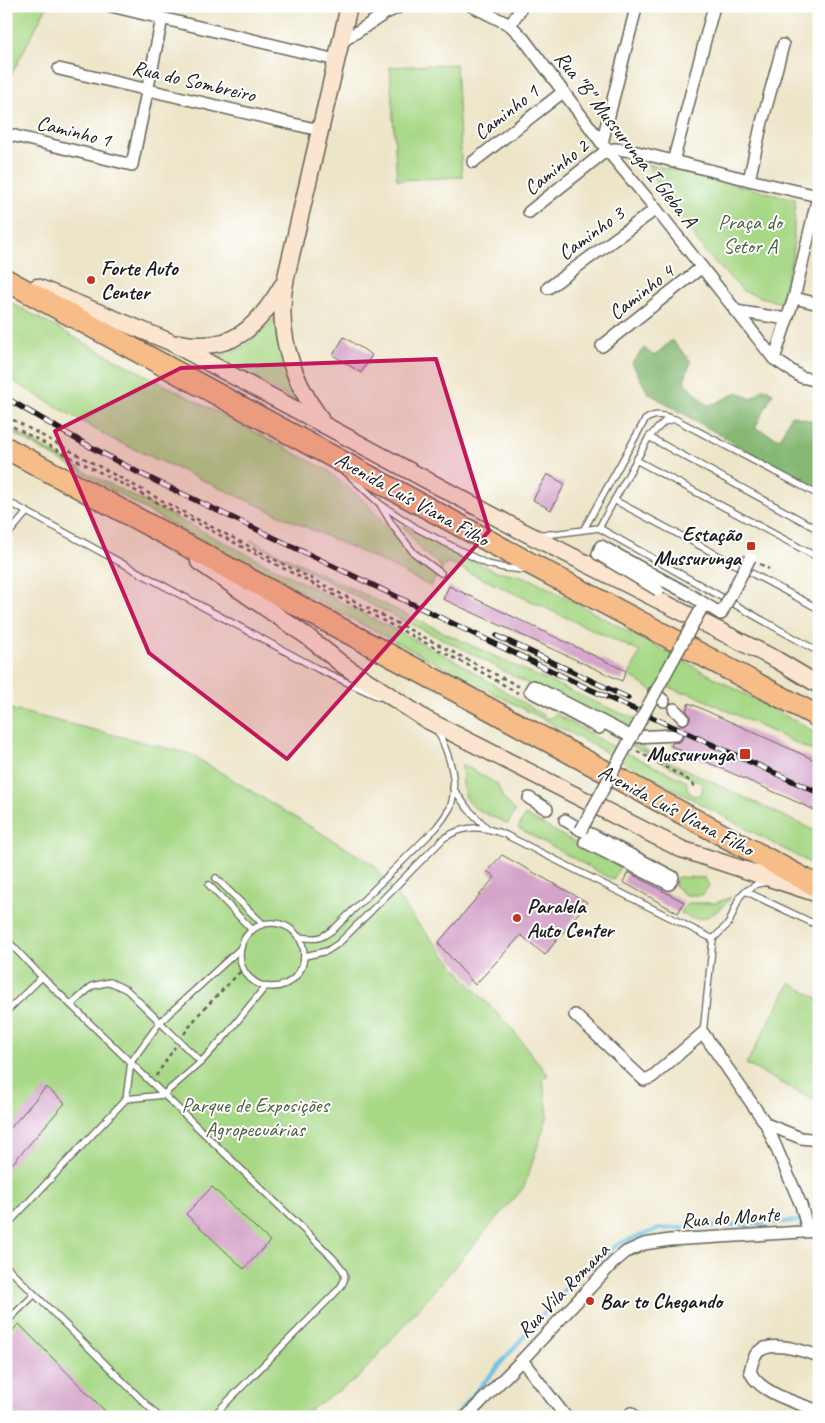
<svg xmlns="http://www.w3.org/2000/svg" width="825" height="1423" font-family="Caveat,sans-serif">
	<style>
		.green { fill: #a7d886; stroke: #627a51 }
		.forest { fill: #85b873; stroke: #506a48 }
		.lines { fill: none; stroke-linecap: round; stroke-linejoin: round }
		.stream { stroke: #67c0e4; stroke-width: 4 }
		.building { fill: #d5a4ca }
		.lane-casing { stroke: #656258; stroke-width: 8 }
		.street-casing { stroke: #656258; stroke-width: 14 }
		.secondary-casing { stroke: #656258; stroke-width: 19 }
		.highway-casing { stroke: #656258; stroke-width: 24 }
		.path { stroke: #656258; stroke-width: 2.5; stroke-dasharray: 4 4; stroke-linecap: butt }
		.lane { stroke: #fff; stroke-width: 5.5 }
		.street { stroke: #fff; stroke-width: 11 }
		.secondary { stroke: #fce5cf; stroke-width: 16 }
		.highway { stroke: #f7bd88; stroke-width: 21 }
		.rail-casing { stroke: #1c1c1c; stroke-width: 5.5 }
		.rail { stroke: #fff; stroke-width: 4; stroke-dasharray: 11; stroke-linecap: butt }
		.street-bridge-casing { stroke: #656258; stroke-width: 14; stroke-linecap: butt }
		.street-bridge { stroke: #fff; stroke-width: 11 }
		.marked { fill: #c2185b; fill-opacity: 0.2; stroke: #c2185b; stroke-width: 4; stroke-linejoin: round }
		.poi-dot { fill: #c8321e; stroke: #fff; stroke-width: 2 }
		.labels { text-anchor: middle; stroke-width: 4; stroke-linejoin: round; paint-order: stroke }
		.street-label { font-size: 21px; fill: #1c1c1c; stroke: #fff }
		.park-label { font-size: 21px; fill: #4d5e41; stroke: #fff }
		.poi-label { font-size: 21px; font-weight: bold; fill: #1c1c1c; stroke: #fff; text-anchor: start }
	</style>
	<rect width="100%" height="100%" fill="#fff"/>
	<filter id="ink" filterUnits="userSpaceOnUse"><feTurbulence type="fractalNoise" baseFrequency=".02" numOctaves="2"/><feDisplacementMap in="SourceGraphic" scale="10" xChannelSelector="R" yChannelSelector="G"/><feConvolveMatrix kernelMatrix="1 2 1 2 8 2 1 2 1" color-interpolation-filters="sRGB"/></filter>
	<filter id="wash" filterUnits="userSpaceOnUse"><feTurbulence type="fractalNoise" baseFrequency=".0096" numOctaves="4" result="noise"/><feDisplacementMap in="SourceGraphic" scale="20" xChannelSelector="R" yChannelSelector="G"/><feGaussianBlur stdDeviation="1.12" result="paint"/><feColorMatrix in="noise" values="0 0 0 0 0 0 0 0 0 0 0 0 0 0 0 0 0 1.4 0 .05"/><feComposite in="paint" operator="in"/></filter>
	<g filter="url(#wash)">
		<rect width="100%" height="100%" fill="#ede5c8"/>
		<!-- green -->
		<g class="green">
			<path d="M6,6H47L6,85Z"/>
			<path d="M456,64L462,177L397,180L390,67Z"/>
			<path d="M648,164L795,199L793,255L780,303L743,291L706,253L657,185Z"/>
			<path d="M6,300L94,348L327,470L363,500L417,560L436,575L442,567L424,553L402,525L467,558L495,571L518,575L535,581L819,734V754L688,692L682,693L667,686L660,696L629,675L640,652L447,562L430,586L379,560L112,439L6,377Z"/>
			<path d="M275,318L289,376L300,404L213,355C241,355 257,337 275,318Z"/>
			<path d="M6,426L82,470L458,662L549,719L556,714L608,744L687,782V789L693,796L700,795L703,790L702,784L629,744L528,684L465,650L378,608L250,540C344,584 438,631 533,674C570,690 606,709 645,722L639,737L647,741L643,749L819,833V868L585,741L176,527L6,429Z"/>
			<path d="M6,708L190,754L374,865L415,920L473,988L510,1027L548,1075L543,1080L548,1115L524,1187L358,1378L299,1417H6Z"/>
			<path d="M462,764L497,784L503,798L515,811L508,824C493,815 469,812 464,792C462,784 463,773 462,764Z"/>
			<path d="M525,815L620,867L613,880L518,828Z"/>
			<path d="M677,877L705,878L709,886L702,895H685L674,885Z"/>
			<path d="M731,897C718,913 700,927 681,913L687,903H715Z"/>
			<path d="M790,983L819,999V1103L746,1064Z"/>
		</g>
		<!-- forest -->
		<g class="forest">
			<path d="M789,6H819V18L791,7Z"/>
			<path d="M672,340L691,361L684,381L707,405L714,404L738,392L751,399L764,388L773,393L755,428L780,439L791,415L819,423V488L768,463L648,393L632,363L644,348L654,356Z"/>
		</g>
		<g class="lines">
			<!-- stream -->
			<path class="stream" d="M454,1417L572,1281L618,1244L658,1229L819,1220"/>
		</g>
		<g id="blocks">
			<!-- building -->
			<g class="building">
				<path d="M344,337L372,355L361,373L333,355Z"/>
				<path d="M547,474L565,484L551,510L533,500Z"/>
				<path d="M449,586L626,671L622,681L443,599Z"/>
				<path d="M689,703L819,762V812L671,746L672,743L680,742L683,738V731L679,728L680,725H685L690,720V716L686,710Z"/>
				<path d="M502,855L587,902L545,955L521,935L475,985L438,943L495,877L487,871Z"/>
				<path d="M628,872L684,902L678,913L623,882Z"/>
				<path d="M46,1087L65,1103L6,1171V1133Z"/>
				<path d="M212,1187L270,1241L244,1269L186,1214Z"/>
				<path d="M19,1324L111,1417H6V1337Z"/>
			</g>
		</g>
	</g>
	<g filter="url(#ink)">
		<use href="#blocks" fill-opacity="0" stroke="#656258" stroke-width="1"/>
		<g class="lines">
			<!-- lane casing -->
			<g class="lane-casing">
				<g id="lane">
					<path d="M649,437L819,530"/>
					<path d="M636,460L819,558"/>
					<path d="M349,475L380,504L418,529L487,564L505,568L524,570"/>
					<path d="M614,500L819,609"/>
					<path d="M14,505L318,669L379,697"/>
					<path d="M381,506L393,526L414,553L441,573"/>
					<path d="M599,528L649,437L664,422L675,419L819,495"/>
					<path d="M584,529L645,420C655,413 663,415 674,419"/>
					<path d="M540,534H553L599,528L819,652"/>
					<path d="M6,537L27,512"/>
					<path d="M453,788L468,809L488,829"/>
					<path d="M216,878L263,924"/>
					<path d="M209,885L252,930"/>
					<path d="M745,891L819,926"/>
					<circle cx="272" cy="955" r="32"/>
					<path d="M299,937C317,940 321,939 335,928L436,828C441,822 446,815 450,808C460,782 448,751 436,728"/>
					<path d="M6,939L42,977"/>
					<path d="M305,956L327,951L339,943L444,838C466,824 483,826 506,835L713,939"/>
					<path d="M71,1005L92,986L110,982L127,990L201,1062"/>
					<path d="M6,1012L42,977L332,1257C343,1270 351,1275 338,1290L212,1417"/>
					<path d="M703,1033L713,939L729,923L739,898L743,893L757,884L767,882"/>
					<path d="M126,1099L163,1095L201,1062L227,1034L265,987"/>
					<path d="M6,1226L126,1099L131,1062L160,1022L241,948"/>
					<path d="M6,1266L159,1417"/>
					<path d="M6,1322L34,1295"/>
				</g>
			</g>
			<!-- street casing -->
			<g class="street-casing">
				<g id="street">
					<path d="M111,6L336,60"/>
					<path d="M472,6L510,25L523,38L607,150L656,209L774,359L801,377L819,381"/>
					<path d="M510,25L520,10L519,6"/>
					<path d="M340,43L386,13L401,6"/>
					<path d="M59,69L319,130"/>
					<path d="M7,134L132,165L162,19"/>
					<path d="M602,143L635,12"/>
					<path d="M473,162L563,92"/>
					<path d="M673,162L714,6"/>
					<path d="M749,180L761,126L783,45"/>
					<path d="M529,212L607,150L615,149L633,151L749,180L818,196"/>
					<path d="M548,288L656,209"/>
					<path d="M794,298L819,304"/>
					<path d="M735,311L787,319L794,298L819,192"/>
					<path d="M602,346L702,267"/>
					<path d="M774,359L787,319"/>
					<path d="M654,692L664,701"/>
					<path d="M674,709L683,718"/>
					<path d="M632,737L676,735"/>
					<path d="M529,798L547,809"/>
					<path d="M565,820L581,830L593,835L673,877L669,884L585,842"/>
					<path d="M575,1015L644,1080L652,1077L703,1033L766,1124L801,1205L808,1230"/>
					<path d="M766,1124L801,1138L819,1140"/>
					<path d="M819,1356C803,1351 770,1339 757,1353C753,1357 752,1365 750,1371C758,1393 798,1403 819,1411"/>
					<path d="M522,1360L566,1417"/>
					<path d="M631,1413L634,1417"/>
					<path d="M466,1417L522,1360L613,1263L626,1252L644,1244L670,1240L819,1231"/>
				</g>
			</g>
			<!-- secondary casing -->
			<g class="secondary-casing">
				<g id="secondary">
					<path d="M37,287L168,341L516,528L777,660L819,685"/>
					<path d="M180,343C232,353 257,328 282,286"/>
					<path d="M320,418C290,377 275,327 286,277L349,6"/>
					<path d="M199,562L308,637L343,665L425,719L681,849L815,893"/>
				</g>
			</g>
			<!-- highway casing -->
			<g class="highway-casing">
				<g id="highway">
					<path d="M6,280L544,571L819,717"/>
					<path d="M6,448L819,887"/>
				</g>
			</g>
			<!-- path -->
			<g class="path">
				<path d="M6,416L187,514L520,687"/>
				<path d="M6,423L483,673L518,693"/>
				<path d="M760,564L769,569"/>
				<path d="M637,751L690,781L695,787"/>
				<path d="M184,1034L199,1014L243,969"/>
				<path d="M156,1076L175,1047"/>
			</g>
			<!-- lane -->
			<use href="#lane" class="lane"/>
			<!-- street -->
			<use href="#street" class="street"/>
			<!-- secondary -->
			<use href="#secondary" class="secondary"/>
			<!-- highway -->
			<use href="#highway" class="highway"/>
			<!-- rail casing -->
			<g class="rail-casing">
				<g id="rail">
					<path d="M6,398L78,440L139,473L585,687L819,793"/>
					<path d="M497,636L628,698"/>
				</g>
			</g>
			<!-- rail -->
			<use href="#rail" class="rail"/>
			<!-- street-bridge casing -->
			<g class="street-bridge-casing">
				<g id="street-bridge">
					<path d="M658,590L598,554L601,546L692,596L721,614L750,558"/>
					<path d="M556,701L601,724L599,728L530,691L533,686L632,737"/>
					<path d="M581,830C622,755 662,679 704,604"/>
				</g>
			</g>
			<!-- street-bridge -->
			<use href="#street-bridge" class="street-bridge"/>
		</g>
	</g>
	<!-- marked area -->
	<path class="marked" d="M436,359L489,531L287,759L149,653L55,431L181,368Z"/>
	<!-- markers -->
	<g class="poi-dot">
		<circle cx="91" cy="280" r="5"/>
		<rect x="746" y="541" width="10" height="10" rx="2.5"/>
		<rect x="739" y="748" width="12" height="12" rx="2.5"/>
		<circle cx="517" cy="918" r="5"/>
		<circle cx="590" cy="1301" r="5"/>
	</g>
	<g class="labels">
		<!-- street labels -->
		<g class="street-label">
			<text transform="translate(194 81) rotate(13)" y="7">Rua do Sombreiro</text>
			<text transform="translate(506 112) rotate(-38)" y="7">Caminho 1</text>
			<text transform="translate(74 131) rotate(14)" y="7">Caminho 1</text>
			<text transform="translate(626 139) rotate(52)" y="7">Rua "B" Mussurunga I Gleba A</text>
			<text transform="translate(556 167) rotate(-39)" y="7">Caminho 2</text>
			<text transform="translate(591 233) rotate(-36)" y="7">Caminho 3</text>
			<text transform="translate(641 292) rotate(-38)" y="7">Caminho 4</text>
			<text transform="translate(412 499) rotate(29)" y="7">Avenida Luís Viana Filho</text>
			<text transform="translate(676 810) rotate(28)" y="7">Avenida Luís Viana Filho</text>
			<text transform="translate(730 1217) rotate(-4)" y="7">Rua do Monte</text>
			<text transform="translate(563 1290) rotate(-46)" y="7">Rua Vila Romana</text>
		</g>
		<!-- park labels -->
		<g class="park-label">
			<text x="750" y="229">Praça do<tspan x="750" dy="24">Setor A</tspan></text>
			<text x="255" y="1112">Parque de Exposições<tspan x="255" dy="24">Agropecuárias</tspan></text>
		</g>
		<!-- poi labels -->
		<g class="poi-label">
			<text x="101" y="275">Forte Auto<tspan x="101" dy="24">Center</tspan></text>
			<text x="741" y="541" text-anchor="end">Estação<tspan x="741" dy="24">Mussurunga</tspan></text>
			<text x="734" y="761" text-anchor="end">Mussurunga</text>
			<text x="527" y="913">Paralela<tspan x="527" dy="24">Auto Center</tspan></text>
			<text x="600" y="1308">Bar to Chegando</text>
		</g>
	</g>
	<!-- margin -->
	<rect width="825" height="1423" fill="none" stroke="#fff" stroke-width="25"/>
</svg>
